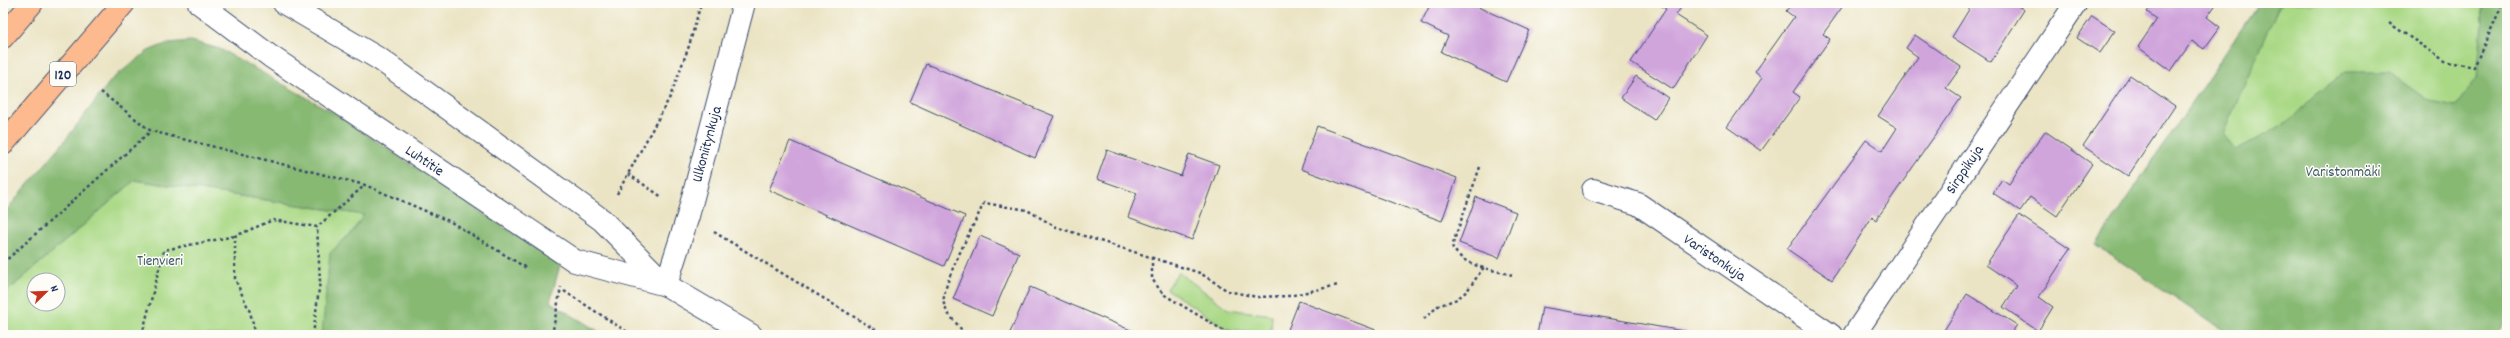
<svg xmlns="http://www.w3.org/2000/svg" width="2510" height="338" font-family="Dekko,sans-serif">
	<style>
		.green { fill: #aad986; stroke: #628472; fill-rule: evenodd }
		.forest { fill: #87b973; stroke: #517468 }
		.building { fill: #d0a5dc }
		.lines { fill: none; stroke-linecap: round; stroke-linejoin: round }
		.minor-casing { stroke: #3a4a6d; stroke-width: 24 }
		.tertiary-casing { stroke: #3a4a6d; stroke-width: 24 }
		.primary-casing { stroke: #3a4a6d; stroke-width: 24 }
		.path { stroke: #3a4a6d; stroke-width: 2.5; stroke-dasharray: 3 3; stroke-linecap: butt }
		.minor { stroke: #fff; stroke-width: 22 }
		.tertiary { stroke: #fff; stroke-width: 22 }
		.primary { stroke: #fcba8e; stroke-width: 22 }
		.labels { text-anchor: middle; stroke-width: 3; stroke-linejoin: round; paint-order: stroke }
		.shield { fill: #fdfcf7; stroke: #5f6c8c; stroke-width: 1 }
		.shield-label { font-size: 14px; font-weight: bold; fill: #1b2f5e }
		.street-label { font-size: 15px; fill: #1b2f5e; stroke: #fdfcf7 }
		.park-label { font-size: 15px; fill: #3f5a68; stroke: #fdfcf7 }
	</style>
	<rect width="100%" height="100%" fill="#fdfcf7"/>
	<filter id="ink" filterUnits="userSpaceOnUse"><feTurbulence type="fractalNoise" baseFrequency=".025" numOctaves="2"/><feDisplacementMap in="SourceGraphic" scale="8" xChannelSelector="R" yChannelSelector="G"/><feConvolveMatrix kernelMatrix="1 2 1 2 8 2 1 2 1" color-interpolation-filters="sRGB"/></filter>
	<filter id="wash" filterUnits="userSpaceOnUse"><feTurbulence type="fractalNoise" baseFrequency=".012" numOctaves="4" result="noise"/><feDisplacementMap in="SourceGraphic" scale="16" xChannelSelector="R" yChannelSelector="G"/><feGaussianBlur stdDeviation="0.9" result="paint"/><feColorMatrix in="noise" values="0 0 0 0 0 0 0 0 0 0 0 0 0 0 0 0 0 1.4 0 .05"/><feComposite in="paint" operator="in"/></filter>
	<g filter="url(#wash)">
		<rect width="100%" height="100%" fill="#ebe4c4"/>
		<!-- green -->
		<g class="green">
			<path d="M2259,3H2507V319L2496,335H2230L2096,245Z"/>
			<path d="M135,180L423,224L604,335H3V295ZM34,280H58V304H34Z"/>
			<path d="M1178,272L1228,309L1272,315L1271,333L1227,329L1167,289Z"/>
		</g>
		<!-- forest -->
		<g class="forest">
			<path d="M2259,3H2283L2278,8L2223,134L2236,150L2288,122L2313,97L2345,72H2389L2430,101L2456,106L2477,78L2482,24L2481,3H2507V319L2496,335H2230L2096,245Z"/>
			<path d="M191,41L220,49L336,114L560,265L550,302L604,335H322L330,253L352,232L364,215L135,180L3,295V214L63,143L112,79L148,51L168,43Z"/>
		</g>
		<g id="blocks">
			<!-- building -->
			<g class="building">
				<path d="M1431,3H1479L1478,7L1529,30L1506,82L1441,52L1448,36L1421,23Z"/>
				<path d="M1657,3H1684L1676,15L1707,35L1673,89L1631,62L1666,9Z"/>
				<path d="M1792,3H1845L1823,34L1830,39L1793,92L1800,97L1761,151L1727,127L1762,78L1755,72L1794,17L1786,11Z"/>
				<path d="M1973,3H2014L2024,10L1991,62L1952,37Z"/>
				<path d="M2153,3H2217L2207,17L2220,27L2204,49L2192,41L2171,71L2138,47L2157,19L2147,12Z"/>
				<path d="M2092,16L2115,31L2100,53L2077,38Z"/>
				<path d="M1915,35L1961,67L1946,88L1961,98L1876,220L1872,217L1832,280L1787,249L1866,140L1882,151L1897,128L1878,116L1918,57L1906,48Z"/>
				<path d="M926,64L1054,116L1035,158L910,102Z"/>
				<path d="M2130,75L2175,106L2128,176L2083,146Z"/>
				<path d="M1636,76L1668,98L1654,120L1621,98Z"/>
				<path d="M1317,126L1457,178L1442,221L1301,169Z"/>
				<path d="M2045,131L2092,164L2057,216L2030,197L2020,211L1993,193L2002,179L2009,184Z"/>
				<path d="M790,141L965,216L944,266L769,190Z"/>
				<path d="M1107,150L1181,176L1189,154L1219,165L1192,240L1128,217L1137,193L1097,179Z"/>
				<path d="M1476,197L1516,212L1499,258L1459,243Z"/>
				<path d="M2019,215L2070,249L2039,297L2053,307L2038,331L2003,307L2017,286L1986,265Z"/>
				<path d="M980,236L1019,253L992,316L953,299Z"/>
				<path d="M1030,287L1142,335H1009Z"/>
				<path d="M1967,294L2017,325L2010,335H1941Z"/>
				<path d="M1299,301L1389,335H1286Z"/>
				<path d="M1542,307L1701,334V335H1537Z"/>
			</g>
		</g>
	</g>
	<g filter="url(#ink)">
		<use href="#blocks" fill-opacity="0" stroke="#3a4a6d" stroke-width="1"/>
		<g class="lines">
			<!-- minor casing -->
			<g class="minor-casing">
				<g id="minor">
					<path d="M1593,190L1638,204L1831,335"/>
					<path d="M666,285L688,216L744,3"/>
					<path d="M1854,335L2076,3"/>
				</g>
			</g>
			<!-- tertiary casing -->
			<g class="tertiary-casing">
				<g id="tertiary">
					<path d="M199,3L270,56L575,261L666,285"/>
					<path d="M284,3L381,60L602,220L666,285L751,335"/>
				</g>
			</g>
			<!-- primary casing -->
			<g class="primary-casing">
				<g id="primary">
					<path d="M3,37L32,3"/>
					<path d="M3,144L124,3"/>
				</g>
			</g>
			<!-- path -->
			<g class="path">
				<path d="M2389,23L2445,61L2474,67L2503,3"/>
				<path d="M101,92L151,131L365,185L451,222L528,269"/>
				<path d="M1480,167L1452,246C1462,267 1491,269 1512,275"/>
				<path d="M628,174L662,197"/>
				<path d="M617,194L670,97L689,46L701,3"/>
				<path d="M714,232L884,335"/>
				<path d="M1152,257V279L1163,294L1231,335"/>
				<path d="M3,263L151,131"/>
				<path d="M564,291L632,335"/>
				<path d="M1424,319L1438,306L1457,299L1467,291L1484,267"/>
				<path d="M142,335L164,250L235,236"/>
				<path d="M256,335L250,312L235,279V236L273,220L317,227L365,185"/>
				<path d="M313,335L320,281L317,227"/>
				<path d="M552,335L561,287"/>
				<path d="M964,335C960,324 947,317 944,304C940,286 975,223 984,203L1027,210L1056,227L1200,273L1228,291L1257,297L1289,296L1338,285"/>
			</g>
			<!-- minor -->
			<use href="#minor" class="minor"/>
			<!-- tertiary -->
			<use href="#tertiary" class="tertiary"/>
			<!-- primary -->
			<use href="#primary" class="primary"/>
		</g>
	</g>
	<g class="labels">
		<!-- shield labels -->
		<rect class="shield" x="50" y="62" width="26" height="24" rx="3"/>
		<g class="shield-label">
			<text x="63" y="79">120</text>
		</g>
		<!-- street labels -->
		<g class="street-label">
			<text transform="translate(706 144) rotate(-75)" y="5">Ulkoniitynkuja</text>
			<text transform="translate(425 160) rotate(34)" y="5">Luhtitie</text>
			<text transform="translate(1964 169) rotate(-56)" y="5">Sirppikuja</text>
			<text transform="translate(1715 257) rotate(34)" y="5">Varistonkuja</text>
		</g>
		<!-- park labels -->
		<g class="park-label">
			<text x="2343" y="176">Varistonmäki</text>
			<text x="160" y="265">Tienvieri</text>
		</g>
	</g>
	<!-- margin -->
	<rect width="2510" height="338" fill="none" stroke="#fdfcf7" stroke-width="16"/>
	<!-- north arrow -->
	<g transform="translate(46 292) rotate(67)"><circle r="19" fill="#fdfcf7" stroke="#a3aaba"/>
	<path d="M0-3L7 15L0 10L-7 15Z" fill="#c8321e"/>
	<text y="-6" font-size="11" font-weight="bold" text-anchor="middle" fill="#1b2f5e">N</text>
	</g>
</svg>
